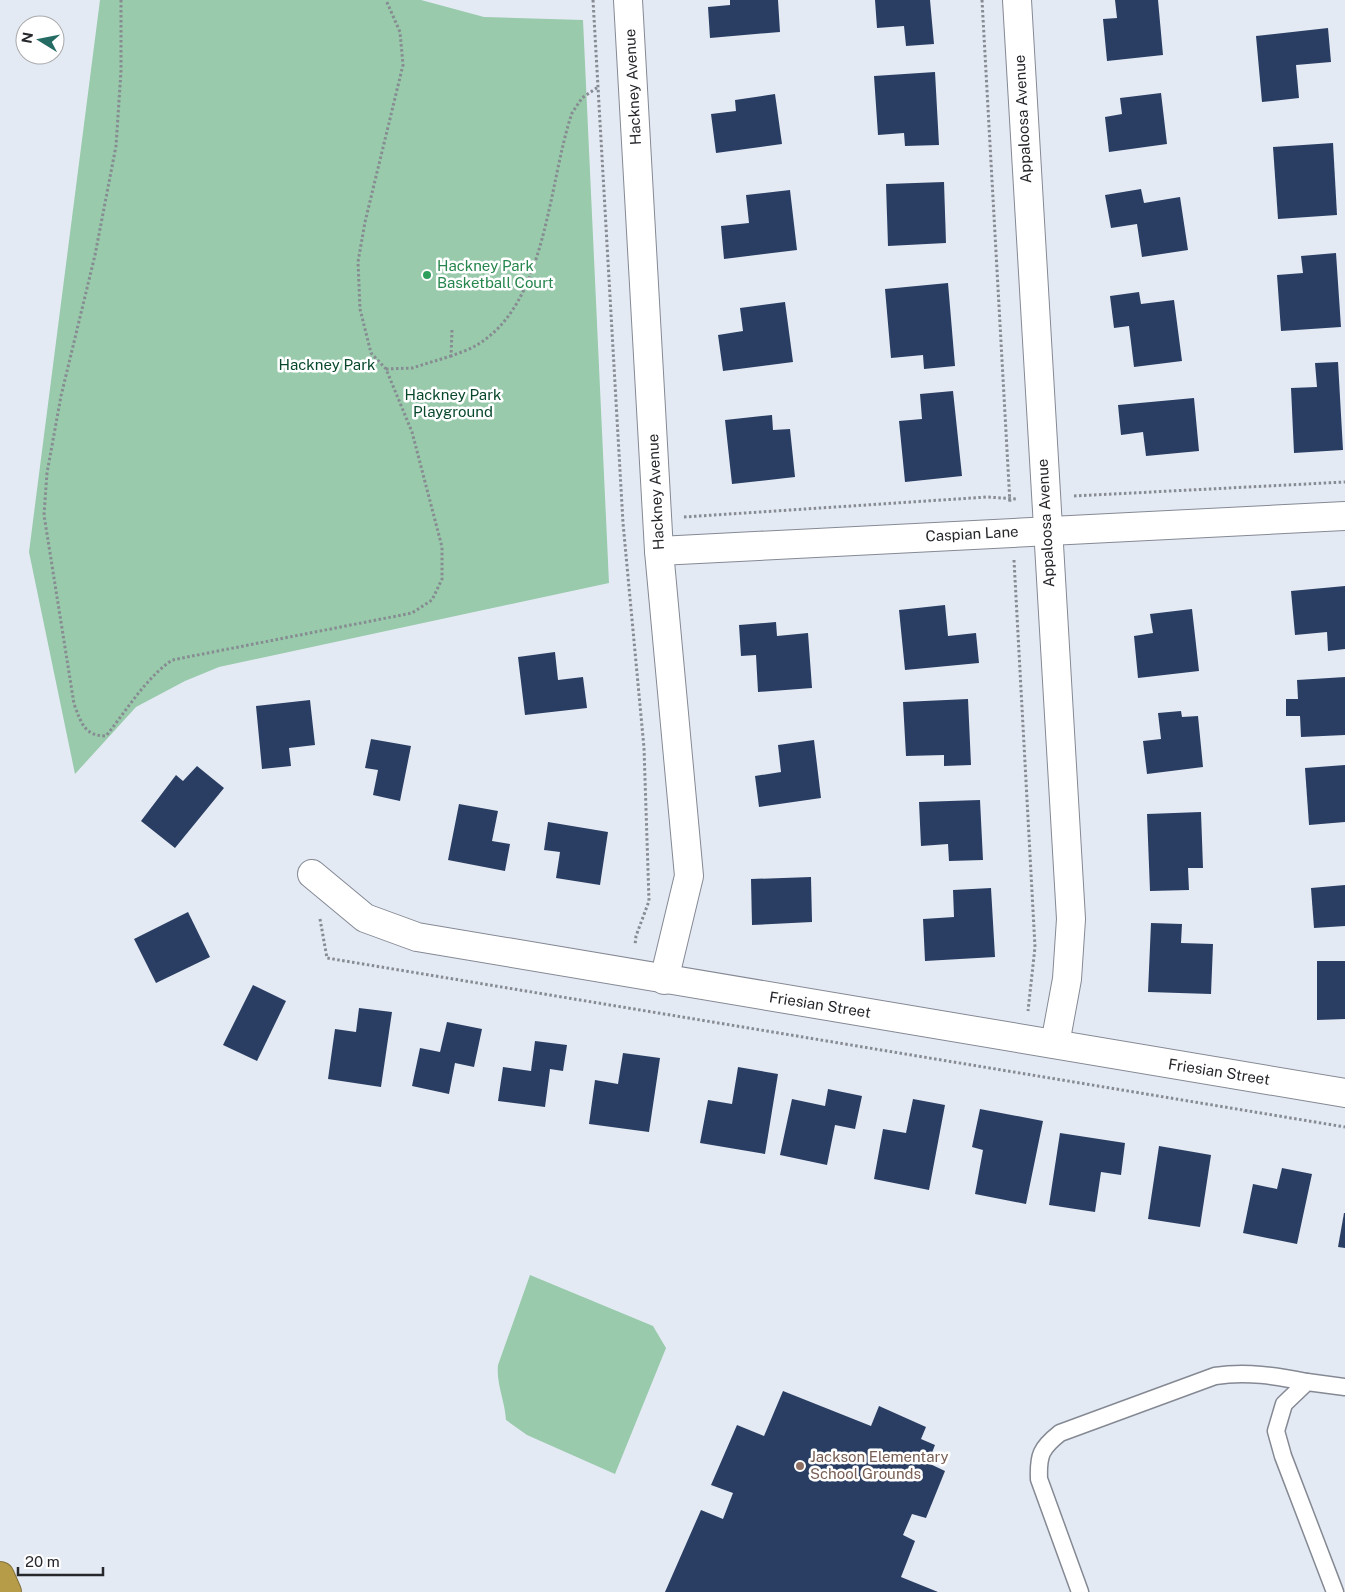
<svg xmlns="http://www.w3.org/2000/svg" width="1345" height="1592" font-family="'Public Sans',sans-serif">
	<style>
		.green { fill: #98caab }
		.building { fill: #2a3e63 }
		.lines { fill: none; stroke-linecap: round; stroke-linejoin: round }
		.service-casing { stroke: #848993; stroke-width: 19 }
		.minor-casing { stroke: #848993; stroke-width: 30 }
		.motorway-casing { stroke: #83733e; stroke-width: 30 }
		.path { stroke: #878b92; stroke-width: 3; stroke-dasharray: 2.5 2.5; stroke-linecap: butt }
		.service { stroke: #fff; stroke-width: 16 }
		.minor { stroke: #fff; stroke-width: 28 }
		.motorway { stroke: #b69c49; stroke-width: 28 }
		.leisure-dot { fill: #2e9e5b; stroke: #fff; stroke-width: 2 }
		.education-dot { fill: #8d6e63; stroke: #fff; stroke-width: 2 }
		.labels { text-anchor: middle; stroke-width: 5; stroke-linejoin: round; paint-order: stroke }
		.street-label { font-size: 15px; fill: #25272b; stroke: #fff }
		.leisure-label { font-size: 15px; fill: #27864d; stroke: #fff; text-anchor: start }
		.park-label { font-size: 15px; fill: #08482b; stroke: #fff }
		.education-label { font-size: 15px; fill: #785e54; stroke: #fff; text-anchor: start }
	</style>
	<rect width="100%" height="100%" fill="#e4eaf4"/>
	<!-- green -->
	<g class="green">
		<path d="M100,0H421L484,17L583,20L609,583L219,667L185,681L136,707L75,774L29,552Z"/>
		<path d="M530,1275L653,1326L666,1348L615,1474L527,1435L506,1420C505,1401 496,1384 498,1365Z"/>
	</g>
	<!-- building -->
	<g class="building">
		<path d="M730,0H778L780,32L710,38L708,7L730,5Z"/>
		<path d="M875,0H930L934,44L906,46L904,26L877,28Z"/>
		<path d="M1115,0H1158L1163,55L1107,61L1103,19L1117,18Z"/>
		<path d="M1328,28L1331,62L1296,65L1299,98L1262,102L1256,36Z"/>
		<path d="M935,72L939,145L905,146L904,133L878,135L874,76Z"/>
		<path d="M1161,93L1167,144L1109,152L1105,117L1122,114L1120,98Z"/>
		<path d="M775,94L782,144L716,153L711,114L736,111L735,100Z"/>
		<path d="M1333,143L1337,215L1278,219L1273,147Z"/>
		<path d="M944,182L946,243L888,246L886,184Z"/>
		<path d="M1141,189L1144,203L1180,197L1188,250L1142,257L1137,224L1111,228L1105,195Z"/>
		<path d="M790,190L797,250L724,259L721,226L749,223L746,195Z"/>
		<path d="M1336,253L1341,327L1281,331L1277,275L1303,273L1301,256Z"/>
		<path d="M948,283L955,366L924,369L923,355L891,358L885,289Z"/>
		<path d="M1139,292L1141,304L1174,300L1182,361L1134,367L1129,326L1114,328L1110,296Z"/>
		<path d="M785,302L793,362L723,371L718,335L743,331L740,308Z"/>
		<path d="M1338,362L1343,450L1294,453L1291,388L1317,387L1315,363Z"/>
		<path d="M953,391L962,476L905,482L899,421L922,419L920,394Z"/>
		<path d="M1194,398L1199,451L1146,456L1143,432L1121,435L1118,405Z"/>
		<path d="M772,415L773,430L790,429L795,477L732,484L725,420Z"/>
		<path d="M1345,586V649L1328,651L1327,632L1295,635L1291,591Z"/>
		<path d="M945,605L948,636L976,633L979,663L905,670L899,610Z"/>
		<path d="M1192,609L1199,671L1138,678L1134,636L1153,633L1150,614Z"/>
		<path d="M776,622L777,636L808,633L812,688L758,692L756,655L741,656L739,625Z"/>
		<path d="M555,652L558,680L583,677L587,708L525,715L518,657Z"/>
		<path d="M1345,677V735L1301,737L1300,716H1286V699H1298L1297,680Z"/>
		<path d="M968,699L971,765L944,766V755L906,756L903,702Z"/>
		<path d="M310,700L315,745L289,748L291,766L262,769L256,706Z"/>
		<path d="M1181,711L1182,717L1198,716L1203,767L1147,774L1143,741L1161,739L1158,713Z"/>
		<path d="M371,739L411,746L400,801L373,795L378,770L365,768Z"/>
		<path d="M814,740L821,798L759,807L755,776L781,772L778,745Z"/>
		<path d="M1345,765V822L1309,825L1305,768Z"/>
		<path d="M197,766L224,788L175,848L141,821L176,775L183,781Z"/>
		<path d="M980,800L983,860L949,861L948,844L921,846L919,802Z"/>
		<path d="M459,804L498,811L492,841L510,844L505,871L448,860Z"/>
		<path d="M1201,812L1203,868H1188L1189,890L1150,891L1147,814Z"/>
		<path d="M548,822L608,832L600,885L556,878L560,852L544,850Z"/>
		<path d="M811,877L812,922L752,925L751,879Z"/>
		<path d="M1345,885V926L1314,928L1311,888Z"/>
		<path d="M991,888L995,957L925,961L923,919L954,917L953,890Z"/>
		<path d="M188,912L210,957L156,983L134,939Z"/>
		<path d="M1151,923L1182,924L1181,943L1213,944L1211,994L1148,992Z"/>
		<path d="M1317,961H1345V1019L1317,1020Z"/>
		<path d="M253,985L286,1001L257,1061L223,1045Z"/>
		<path d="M359,1008L392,1012L381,1087L328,1079L335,1029L356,1032Z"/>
		<path d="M447,1022L482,1029L474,1067L455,1063L449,1094L412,1086L420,1048L440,1052Z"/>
		<path d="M535,1041L567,1045L563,1071L550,1069L545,1107L498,1101L503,1067L531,1071Z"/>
		<path d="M623,1053L660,1058L649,1132L589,1124L595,1080L618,1084Z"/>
		<path d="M738,1067L778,1074L765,1154L700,1143L708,1100L732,1104Z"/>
		<path d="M828,1089L862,1096L855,1129L835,1125L827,1165L780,1155L792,1099L825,1106Z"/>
		<path d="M913,1099L945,1105L929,1190L874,1179L883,1129L906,1133Z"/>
		<path d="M980,1109L1043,1121L1026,1204L975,1194L983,1150L972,1147Z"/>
		<path d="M1060,1133L1125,1143L1121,1175L1101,1172L1095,1212L1049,1205Z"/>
		<path d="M1159,1146L1211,1155L1200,1227L1148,1219Z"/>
		<path d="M1282,1168L1312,1174L1297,1244L1243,1233L1253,1184L1277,1189Z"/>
		<path d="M1344,1213H1345V1248L1338,1247Z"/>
		<path d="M783,1391L871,1426L879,1406L926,1427L921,1439L935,1445L928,1463L945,1471L926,1518L912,1514L903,1535L915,1541L901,1577L938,1592H665L701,1510L723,1519L733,1493L711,1485L737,1425L764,1436Z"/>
	</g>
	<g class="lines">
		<!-- service casing -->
		<g class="service-casing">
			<g id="service">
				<path d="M1080,1592L1039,1479C1038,1455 1041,1448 1060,1433L1215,1376C1247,1371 1275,1376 1307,1382"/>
				<path d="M1335,1592L1283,1456L1276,1431L1284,1404L1307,1382L1345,1387"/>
			</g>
		</g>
		<!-- minor casing -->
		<g class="minor-casing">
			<g id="minor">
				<path d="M628,0L659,551L689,876L664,980"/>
				<path d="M1017,0L1071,919L1067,979L1055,1044"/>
				<path d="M659,551L1345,516"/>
				<path d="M312,874L365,918L417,937L1345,1093"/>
			</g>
		</g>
		<!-- motorway casing -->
		<g class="motorway-casing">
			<path id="motorway" d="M0,1576L7,1592"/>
		</g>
		<!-- path -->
		<g class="path">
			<path d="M121,0V71L116,146L95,255L61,396L47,473L44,515L74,704C81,722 84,736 106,736C127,710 144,680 172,660L412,613L432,600L442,579V547L412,432L386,369L371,353L360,309L358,262L365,222L403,65L400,32L386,0"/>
			<path d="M593,0L623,523L644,748L649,901L636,936L635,945"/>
			<path d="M982,0L1010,504"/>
			<path d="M452,330L451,356C459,353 468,350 475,346C547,306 548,183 572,113L582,98L598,87"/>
			<path d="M386,369L412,368L451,356"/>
			<path d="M1074,496L1345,482"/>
			<path d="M684,517L987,497L1017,499"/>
			<path d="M1014,560L1035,947L1028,1011"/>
			<path d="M320,919L327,958L1345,1127"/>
		</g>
		<!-- service -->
		<use href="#service" class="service"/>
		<!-- minor -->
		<use href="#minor" class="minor"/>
		<!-- motorway -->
		<use href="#motorway" class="motorway"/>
	</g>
	<!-- markers -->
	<circle class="leisure-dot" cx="427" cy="275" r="5"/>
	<circle class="education-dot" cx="800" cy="1466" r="5"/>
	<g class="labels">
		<!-- street labels -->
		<g class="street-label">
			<text transform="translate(633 87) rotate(-93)" y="5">Hackney Avenue</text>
			<text transform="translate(1023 119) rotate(-93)" y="5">Appaloosa Avenue</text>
			<text transform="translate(656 492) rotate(-93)" y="5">Hackney Avenue</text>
			<text transform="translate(1046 523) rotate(-93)" y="5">Appaloosa Avenue</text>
			<text transform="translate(972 534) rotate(-3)" y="5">Caspian Lane</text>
			<text transform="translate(820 1005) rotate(9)" y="5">Friesian Street</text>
			<text transform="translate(1219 1072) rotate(9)" y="5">Friesian Street</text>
		</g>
		<!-- leisure labels -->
		<g class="leisure-label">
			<text x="437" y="271">Hackney Park<tspan x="437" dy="17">Basketball Court</tspan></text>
		</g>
		<!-- park labels -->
		<g class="park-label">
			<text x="327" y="370">Hackney Park</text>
			<text x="453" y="400">Hackney Park<tspan x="453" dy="17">Playground</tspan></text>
		</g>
		<!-- education labels -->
		<g class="education-label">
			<text x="810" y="1462">Jackson Elementary<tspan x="810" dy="17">School Grounds</tspan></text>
		</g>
	</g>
	<!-- north arrow -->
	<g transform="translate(40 40) rotate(280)"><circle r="24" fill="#ffffff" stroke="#a8a9aa"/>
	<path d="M0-4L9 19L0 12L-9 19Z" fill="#236b63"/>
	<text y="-8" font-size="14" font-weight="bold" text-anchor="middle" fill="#25272b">N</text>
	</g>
	<!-- scale -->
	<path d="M18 1567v8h85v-8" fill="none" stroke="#25272b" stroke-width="2.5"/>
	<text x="25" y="1567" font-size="15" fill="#25272b" stroke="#ffffff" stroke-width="4" paint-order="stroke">20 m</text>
</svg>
